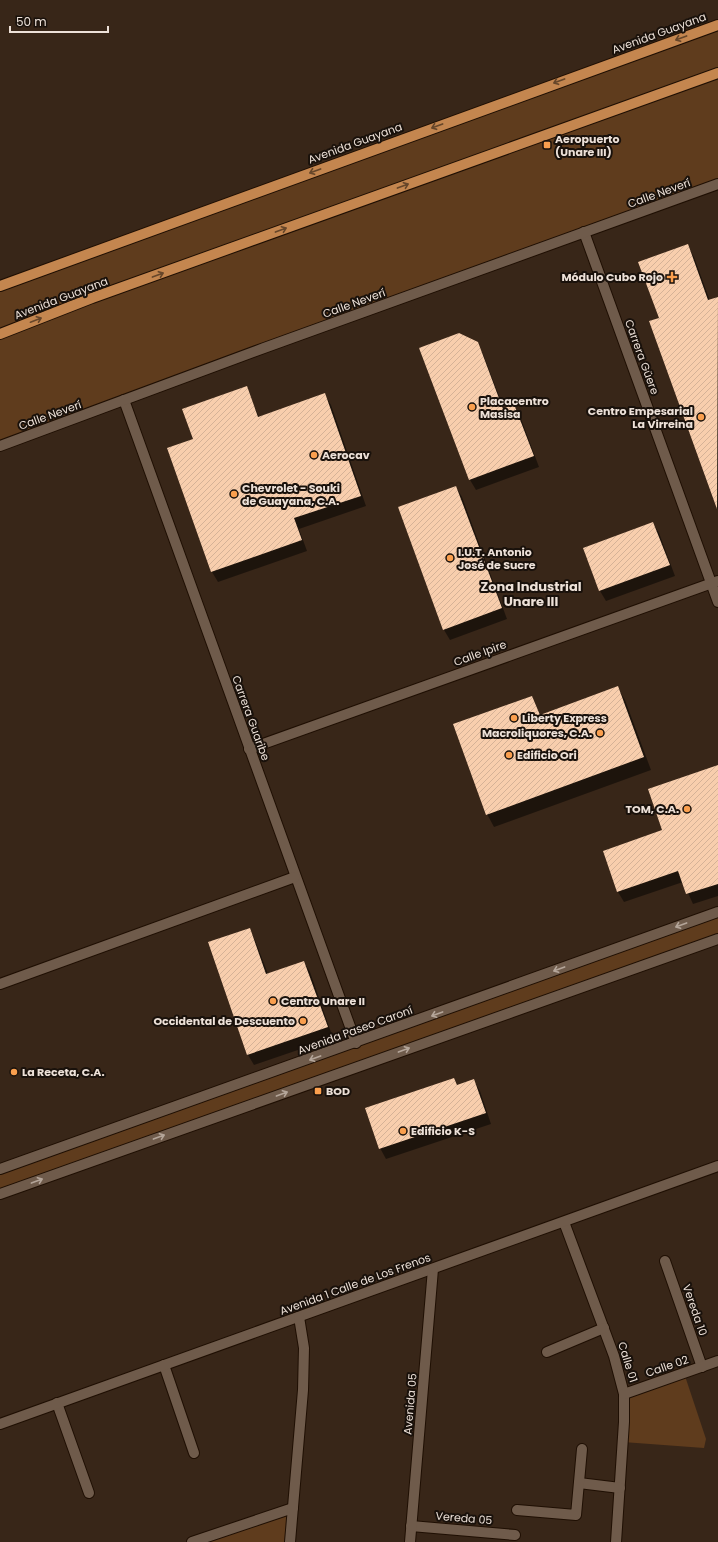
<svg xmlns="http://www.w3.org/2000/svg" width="718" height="1542" font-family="Poppins,sans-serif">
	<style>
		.green { fill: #5f3c1d }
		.shadow { fill: #0007 }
		.building { fill: url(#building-hatch) }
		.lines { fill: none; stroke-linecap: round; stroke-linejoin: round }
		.street-casing { stroke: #1f0f03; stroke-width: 12 }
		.secondary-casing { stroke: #1f0f03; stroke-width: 12 }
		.primary-casing { stroke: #1f0f03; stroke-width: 12 }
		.street { stroke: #6f5b4b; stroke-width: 10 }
		.secondary { stroke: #6f5b4b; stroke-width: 10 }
		.primary { stroke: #c4864f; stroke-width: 10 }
		.oneway { stroke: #66462a }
		.oneway2 { stroke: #b4a599 }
		.poi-dot { fill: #fa9f4e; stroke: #19110b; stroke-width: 1.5 }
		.labels { text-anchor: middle; stroke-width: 4; stroke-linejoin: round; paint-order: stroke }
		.street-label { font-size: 11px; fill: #ede1d8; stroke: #19110b }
		.poi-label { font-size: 11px; font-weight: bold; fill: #ede1d8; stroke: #19110b; text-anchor: start }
		.quarter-label { font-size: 13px; font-weight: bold; fill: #ede1d8; stroke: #19110b }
	</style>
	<defs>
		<pattern id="building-hatch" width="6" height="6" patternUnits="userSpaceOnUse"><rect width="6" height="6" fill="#f8cead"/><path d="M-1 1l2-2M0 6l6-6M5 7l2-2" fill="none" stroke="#d5b297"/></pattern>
	</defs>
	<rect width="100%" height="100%" fill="#382618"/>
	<!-- green -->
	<g class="green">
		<path d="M718,25V184L0,445V286Z"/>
		<path d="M718,912V939L0,1194V1169Z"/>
		<path d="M684,1373L706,1439L704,1448L623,1442L624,1394Z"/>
		<path d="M293,1508L290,1542H192Z"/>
	</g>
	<!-- shadow -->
	<g class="shadow">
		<path d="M687,245L694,257L710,301L717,298L718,300V510L650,322L660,318Z"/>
		<path d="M477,343L483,354L504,409L514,406L520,416L539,467L476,490L470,480L421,349Z"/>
		<path d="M246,388L259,417L325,395L331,405L366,506L299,529L307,551L218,582L212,572L168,449L194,439Z"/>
		<path d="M456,487L462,497L507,619L450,640L444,630L399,508Z"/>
		<path d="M653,523L659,533L675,576L606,601L600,591L584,548Z"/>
		<path d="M618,688L625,700L651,770L494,827L487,814L532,697L541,716Z"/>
		<path d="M718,766V896L693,904L683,882L624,902L618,892L604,851L664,831Z"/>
		<path d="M249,929L255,940L268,974L304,962L310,972L333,1038L254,1065L248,1055L209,943Z"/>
		<path d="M454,1079L458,1086L474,1081L480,1091L491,1124L386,1159L380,1148Z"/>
	</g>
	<!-- building -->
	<g class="building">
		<path d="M688,244L708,300L718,297L717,509L649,321L659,318L638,262Z"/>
		<path d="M459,333L478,342L503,409L514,404L534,456L469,480L419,348Z"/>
		<path d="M247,386L258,417L325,393L361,496L294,518L302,540L211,572L167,448L193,439L182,409Z"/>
		<path d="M456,486L502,608L443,630L398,507Z"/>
		<path d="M653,522L670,565L599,591L583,548Z"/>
		<path d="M618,686L644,757L486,815L453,724L532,696L540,715Z"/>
		<path d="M718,765V884L686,894L678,871L617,892L603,851L662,830L648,789Z"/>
		<path d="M250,928L266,974L304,961L328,1027L247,1055L208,942Z"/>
		<path d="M454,1078L457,1085L474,1079L486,1113L379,1149L365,1108Z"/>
	</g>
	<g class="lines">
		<!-- street casing -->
		<g class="street-casing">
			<g id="street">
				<path d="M584,232L718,602"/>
				<path d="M124,400L356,1043"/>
				<path d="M0,446L264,348L718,184"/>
				<path d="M249,749L718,581"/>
				<path d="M0,984L295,877"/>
				<path d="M564,1222L614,1356L624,1394V1422L616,1542"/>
				<path d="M665,1261L702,1367"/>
				<path d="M547,1352L604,1328"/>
				<path d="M164,1365L194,1453"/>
				<path d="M624,1394L718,1361"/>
				<path d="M57,1403L89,1493"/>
				<path d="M0,1424L718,1166"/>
				<path d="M579,1483L620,1488"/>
				<path d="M517,1510L576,1515L582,1449"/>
				<path d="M411,1526L515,1535"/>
				<path d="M192,1542L293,1508"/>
				<path d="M290,1542L303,1390L304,1348L299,1317"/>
				<path d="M410,1542L433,1269"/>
			</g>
		</g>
		<!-- secondary casing -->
		<g class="secondary-casing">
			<g id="secondary">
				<path d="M0,1169L718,912"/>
				<path d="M0,1194L718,939"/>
			</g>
		</g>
		<!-- primary casing -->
		<g class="primary-casing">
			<g id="primary">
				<path d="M0,286L718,25"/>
				<path d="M0,334L92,298L718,73"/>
			</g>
		</g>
		<!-- street -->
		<use href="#street" class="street"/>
		<!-- secondary -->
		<use href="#secondary" class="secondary"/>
		<!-- primary -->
		<use href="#primary" class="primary"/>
	</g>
	<!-- one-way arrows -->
	<defs><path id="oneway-shaft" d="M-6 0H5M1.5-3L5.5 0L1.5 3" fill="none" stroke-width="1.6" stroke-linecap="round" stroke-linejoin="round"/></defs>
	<g class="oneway">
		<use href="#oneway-shaft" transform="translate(681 38) rotate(160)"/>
		<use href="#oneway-shaft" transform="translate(559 81) rotate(160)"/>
		<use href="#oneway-shaft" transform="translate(437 126) rotate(160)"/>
		<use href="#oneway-shaft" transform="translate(315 171) rotate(160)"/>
		<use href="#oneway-shaft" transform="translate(403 186) rotate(-20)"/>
		<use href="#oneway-shaft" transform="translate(281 230) rotate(-20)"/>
		<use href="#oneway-shaft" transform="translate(158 275) rotate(-20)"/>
		<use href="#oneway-shaft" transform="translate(36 320) rotate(-21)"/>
	</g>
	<g class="oneway2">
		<use href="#oneway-shaft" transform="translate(681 925) rotate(160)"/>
		<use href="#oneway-shaft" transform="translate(559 969) rotate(160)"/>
		<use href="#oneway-shaft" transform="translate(437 1014) rotate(160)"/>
		<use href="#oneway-shaft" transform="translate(404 1050) rotate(-20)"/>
		<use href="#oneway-shaft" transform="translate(315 1058) rotate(160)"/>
		<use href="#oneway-shaft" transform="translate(282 1094) rotate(-20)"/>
		<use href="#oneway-shaft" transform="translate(159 1137) rotate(-20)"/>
		<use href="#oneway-shaft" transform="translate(37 1181) rotate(-20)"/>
	</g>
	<!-- markers -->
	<g class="poi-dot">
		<rect x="543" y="141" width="8" height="8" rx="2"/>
		<path d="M670 271h4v4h4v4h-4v4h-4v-4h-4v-4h4z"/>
		<circle cx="472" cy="407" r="4"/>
		<circle cx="701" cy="417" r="4"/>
		<circle cx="314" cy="455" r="4"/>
		<circle cx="234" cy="494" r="4"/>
		<circle cx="450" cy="558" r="4"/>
		<circle cx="514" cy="718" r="4"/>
		<circle cx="600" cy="733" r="4"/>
		<circle cx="509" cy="755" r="4"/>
		<circle cx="687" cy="809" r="4"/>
		<circle cx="273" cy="1001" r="4"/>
		<circle cx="303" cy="1021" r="4"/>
		<circle cx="14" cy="1072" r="4"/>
		<rect x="314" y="1087" width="8" height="8" rx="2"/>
		<circle cx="403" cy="1131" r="4"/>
	</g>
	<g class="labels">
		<!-- street labels -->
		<g class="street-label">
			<text transform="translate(659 33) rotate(-20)" y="4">Avenida Guayana</text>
			<text transform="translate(355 143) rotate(-20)" y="4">Avenida Guayana</text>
			<text transform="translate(659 193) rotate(-20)" y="4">Calle Neverí</text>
			<text transform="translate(61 298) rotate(-21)" y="4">Avenida Guayana</text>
			<text transform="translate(354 303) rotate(-20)" y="4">Calle Neverí</text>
			<text transform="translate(642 357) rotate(70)" y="4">Carrera Güere</text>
			<text transform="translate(50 415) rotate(-20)" y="4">Calle Neverí</text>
			<text transform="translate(480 653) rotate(-20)" y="4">Calle Ipire</text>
			<text transform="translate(251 718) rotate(70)" y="4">Carrera Guaribe</text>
			<text transform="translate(355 1030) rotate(-20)" y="4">Avenida Paseo Caroní</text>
			<text transform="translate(355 1284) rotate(-20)" y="4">Avenida 1 Calle de Los Frenos</text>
			<text transform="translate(695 1310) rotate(71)" y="4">Vereda 10</text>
			<text transform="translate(628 1362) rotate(73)" y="4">Calle 01</text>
			<text transform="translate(667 1366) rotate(-19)" y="4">Calle 02</text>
			<text transform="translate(410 1404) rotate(-85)" y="4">Avenida 05</text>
			<text transform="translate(464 1518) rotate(5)" y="4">Vereda 05</text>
		</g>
		<!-- poi labels -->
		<g class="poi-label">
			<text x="555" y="143">Aeropuerto<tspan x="555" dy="13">(Unare III)</tspan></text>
			<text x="663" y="281" text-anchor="end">Módulo Cubo Rojo</text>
			<text x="480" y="405">Placacentro<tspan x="480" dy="13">Masisa</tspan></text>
			<text x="693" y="415" text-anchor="end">Centro Empesarial<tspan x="693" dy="13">La Virreina</tspan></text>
			<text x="322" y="459">Aerocav</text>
			<text x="242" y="492">Chevrolet - Souki<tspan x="242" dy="13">de Guayana, C.A.</tspan></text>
			<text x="458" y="556">I.U.T. Antonio<tspan x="458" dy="13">José de Sucre</tspan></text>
			<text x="522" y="722">Liberty Express</text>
			<text x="592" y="737" text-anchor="end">Macroliquores, C.A.</text>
			<text x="517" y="759">Edificio Ori</text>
			<text x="679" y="813" text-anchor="end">TOM, C.A.</text>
			<text x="281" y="1005">Centro Unare II</text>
			<text x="295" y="1025" text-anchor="end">Occidental de Descuento</text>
			<text x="22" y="1076">La Receta, C.A.</text>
			<text x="326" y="1095">BOD</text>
			<text x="411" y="1135">Edificio K-S</text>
		</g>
		<!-- quarter labels -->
		<g class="quarter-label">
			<text x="531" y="591">Zona Industrial<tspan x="531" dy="15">Unare III</tspan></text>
		</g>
	</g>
	<!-- scale -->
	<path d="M10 26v6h98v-6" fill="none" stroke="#ede1d8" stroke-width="2"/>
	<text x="16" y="26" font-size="12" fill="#ede1d8" stroke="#19110b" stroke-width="3" paint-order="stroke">50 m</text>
</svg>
